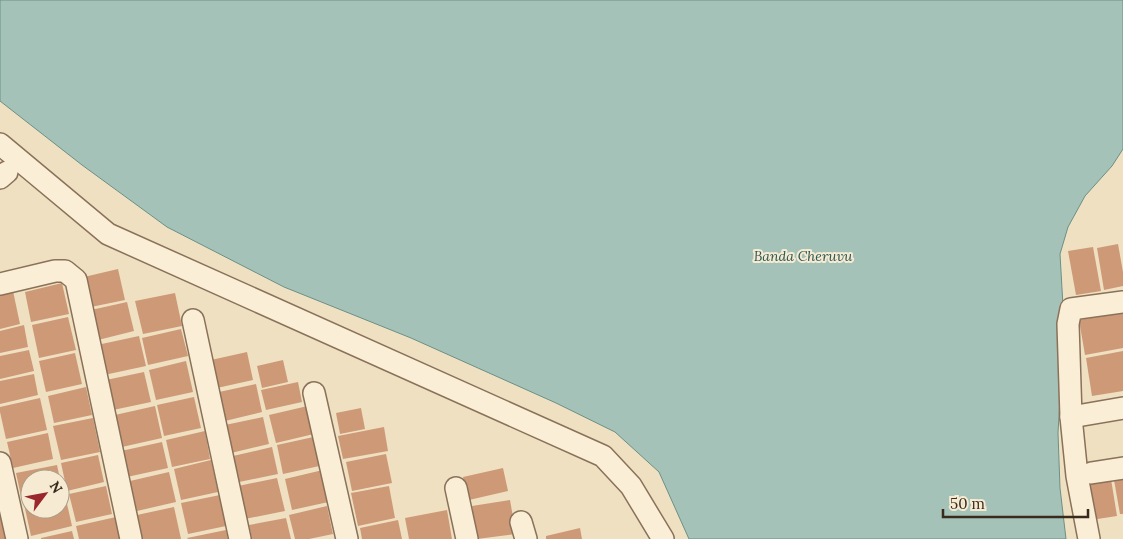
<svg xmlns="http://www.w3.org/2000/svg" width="1123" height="539" font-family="Lora,serif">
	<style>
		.water { fill: #a5c2b8; stroke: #6b9086 }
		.building { fill: #ce9977 }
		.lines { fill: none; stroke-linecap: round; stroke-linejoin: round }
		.street-casing { stroke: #8a7159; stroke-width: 24 }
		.street { stroke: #faeed6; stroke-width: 21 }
		.labels { text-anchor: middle; stroke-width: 4; stroke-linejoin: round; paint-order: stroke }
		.water-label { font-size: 14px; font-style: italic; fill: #2c5955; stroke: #f6ebd2 }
	</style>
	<rect width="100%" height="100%" fill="#efe0c2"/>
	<!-- water -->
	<path class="water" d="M0,0H1123V149L1112,166L1085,196L1068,227L1060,254L1063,306L1061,380L1058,433L1060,488L1066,539H689L659,472L615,432L556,403L411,338L284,287L167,227L82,165L0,101Z"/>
	<!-- building -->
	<g class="building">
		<path d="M1118,244L1123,272V286L1104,290L1097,248Z"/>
		<path d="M1093,247L1101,291L1076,295L1068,251Z"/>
		<path d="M118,269L125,300L91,307L84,277Z"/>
		<path d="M62,283L69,314L31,322L25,292Z"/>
		<path d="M13,291L20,324L0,329V294Z"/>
		<path d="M175,293L182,326L143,334L135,301Z"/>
		<path d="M127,302L134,331L98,340L91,310Z"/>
		<path d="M1123,312V348L1085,355L1079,320Z"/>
		<path d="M68,317L76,350L39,358L32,325Z"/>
		<path d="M24,325L28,347L0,353V331Z"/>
		<path d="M181,329L188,356L148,365L142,338Z"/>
		<path d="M139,336L146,366L104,375L97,345Z"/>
		<path d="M29,350L34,371L0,379V356Z"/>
		<path d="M1123,351V391L1092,396L1086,358Z"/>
		<path d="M247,352L253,380L217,388L211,360Z"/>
		<path d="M75,353L82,384L46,392L39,361Z"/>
		<path d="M283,360L288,382L262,388L257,366Z"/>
		<path d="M186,361L193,392L156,400L149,370Z"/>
		<path d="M144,372L151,402L113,410L106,380Z"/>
		<path d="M34,374L38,395L0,404V381Z"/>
		<path d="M298,382L302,402L266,410L261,390Z"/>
		<path d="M256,384L262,412L225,421L219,392Z"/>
		<path d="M86,387L92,415L54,423L48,396Z"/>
		<path d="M194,397L201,428L164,436L157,405Z"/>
		<path d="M40,398L47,430L6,439L0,412V407Z"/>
		<path d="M312,405L318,433L276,443L269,415Z"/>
		<path d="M155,406L162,438L122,447L115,415Z"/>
		<path d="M361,408L365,429L340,434L336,413Z"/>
		<path d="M263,417L269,444L231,453L225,425Z"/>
		<path d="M93,418L100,452L61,460L53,426Z"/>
		<path d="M384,427L388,451L343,459L338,436Z"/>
		<path d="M205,431L210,459L172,467L166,440Z"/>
		<path d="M48,433L53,459L13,468L7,442Z"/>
		<path d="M318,436L324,465L283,474L277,445Z"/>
		<path d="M162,442L168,468L127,477L121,451Z"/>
		<path d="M272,447L278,474L239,482L233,456Z"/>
		<path d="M386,454L392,483L352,491L346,462Z"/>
		<path d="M98,455L104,482L67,491L61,463Z"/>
		<path d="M211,460L218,492L181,500L174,469Z"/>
		<path d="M57,465L60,479H30V499L22,501L16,473Z"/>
		<path d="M503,468L508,491L469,500L463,477Z"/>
		<path d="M327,469L333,501L292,510L285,479Z"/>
		<path d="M169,472L176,502L137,511L130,481Z"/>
		<path d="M277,478L285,511L245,519L238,486Z"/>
		<path d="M1123,478V514H1120L1114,480Z"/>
		<path d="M1111,479L1117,516L1091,520L1085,483Z"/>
		<path d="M106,486L112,514L76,522L69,494Z"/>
		<path d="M389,486L395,518L358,526L351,493Z"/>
		<path d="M65,495L72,526L31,536L24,504L30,502V509H60V496Z"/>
		<path d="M220,495L226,526L188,534L181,503Z"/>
		<path d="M510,500L516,534L477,539L472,506Z"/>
		<path d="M327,506L333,534L309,539H295L289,515Z"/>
		<path d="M174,507L181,539H142L137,515Z"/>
		<path d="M447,510L452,539H409L405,518Z"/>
		<path d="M3,511L7,539H0V512Z"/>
		<path d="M116,517L121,539H79L76,526Z"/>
		<path d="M286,518L291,539H252L249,525Z"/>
		<path d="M398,520L402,539H362L360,528Z"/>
		<path d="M580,528L582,539H546V536Z"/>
		<path d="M226,530L228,539H188L187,538Z"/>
		<path d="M72,531L74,539H41V538Z"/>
	</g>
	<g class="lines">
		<!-- street casing -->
		<g class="street-casing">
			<g id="street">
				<path d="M0,144L108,234L603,456L631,486L663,539"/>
				<path d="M0,178L7,172"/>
				<path d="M0,284L55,271H65L76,280L131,539"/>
				<path d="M193,320L240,539"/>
				<path d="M314,393L347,539"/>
				<path d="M1071,417L1123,408"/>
				<path d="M0,463L17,539"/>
				<path d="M1091,473L1123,468"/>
				<path d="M456,488L467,539"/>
				<path d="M521,522L526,539"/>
				<path d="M1089,539L1077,476L1071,417L1068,324L1071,309L1123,302"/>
			</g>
		</g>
		<!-- street -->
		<use href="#street" class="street"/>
	</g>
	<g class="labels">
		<!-- water labels -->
		<g class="water-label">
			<text x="803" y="261">Banda Cheruvu</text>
		</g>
	</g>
	<!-- north arrow -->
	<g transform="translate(45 494) rotate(58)"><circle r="24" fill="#f6ebd2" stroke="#aa9e8a"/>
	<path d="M0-4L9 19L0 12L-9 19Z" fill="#9a272c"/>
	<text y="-8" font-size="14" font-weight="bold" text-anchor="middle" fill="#392a1d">N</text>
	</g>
	<!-- scale -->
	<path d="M943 509v8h145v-8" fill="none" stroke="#392a1d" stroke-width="2.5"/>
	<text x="950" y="509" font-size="15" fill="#392a1d" stroke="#f6ebd2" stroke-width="4" paint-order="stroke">50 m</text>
</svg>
